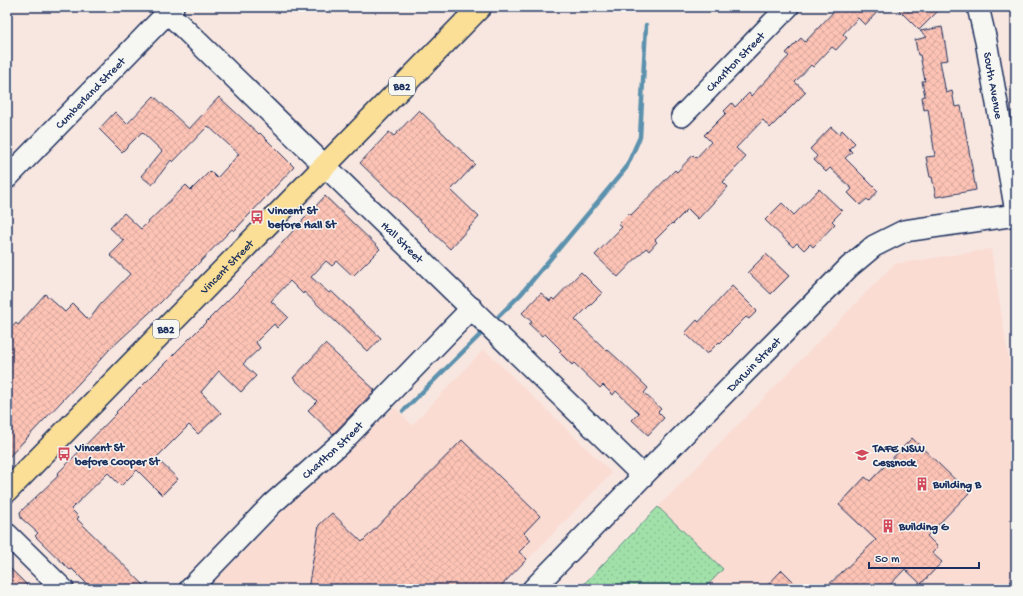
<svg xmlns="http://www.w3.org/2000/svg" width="1023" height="596" font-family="'Gochi Hand',sans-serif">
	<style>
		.built { fill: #fadcd3 }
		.green { fill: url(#green-dots); stroke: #5e8884 }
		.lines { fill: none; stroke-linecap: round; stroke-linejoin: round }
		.stream { stroke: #5b91ae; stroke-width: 4.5 }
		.building { fill: url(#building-cross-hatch); stroke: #1b2f5e }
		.minor-casing { stroke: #1b2f5e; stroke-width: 24 }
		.major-casing { stroke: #1b2f5e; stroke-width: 25 }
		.minor { stroke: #f6f6f2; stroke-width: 21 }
		.major { stroke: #fbdf96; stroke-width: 22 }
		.labels { text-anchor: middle; stroke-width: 3; stroke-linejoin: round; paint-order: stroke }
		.shield { fill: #f6f6f2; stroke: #5d6b8a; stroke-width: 1 }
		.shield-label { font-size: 11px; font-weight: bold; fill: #1b2f5e }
		.street-label { font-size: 12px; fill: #1b2f5e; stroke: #f6f6f2 }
		.poi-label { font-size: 12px; font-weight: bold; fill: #1b2f5e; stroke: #f6f6f2; text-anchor: start }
	</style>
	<defs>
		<pattern id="green-dots" width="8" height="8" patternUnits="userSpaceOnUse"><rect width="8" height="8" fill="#a1e1a9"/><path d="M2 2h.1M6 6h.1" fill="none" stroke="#8ac194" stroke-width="1.8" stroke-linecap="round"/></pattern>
		<pattern id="building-cross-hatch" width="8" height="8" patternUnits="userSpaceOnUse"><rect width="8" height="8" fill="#fdc3b5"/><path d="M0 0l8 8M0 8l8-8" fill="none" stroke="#d8a89e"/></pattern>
	</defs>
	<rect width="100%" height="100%" fill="#f8e7e0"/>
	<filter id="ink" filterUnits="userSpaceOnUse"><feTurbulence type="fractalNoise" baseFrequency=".025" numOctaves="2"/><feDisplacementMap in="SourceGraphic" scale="8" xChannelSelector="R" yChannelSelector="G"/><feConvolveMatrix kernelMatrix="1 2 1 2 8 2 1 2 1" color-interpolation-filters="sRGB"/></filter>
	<g filter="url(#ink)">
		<!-- built -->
		<g class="built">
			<path d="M991,249L1016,404V589H704L722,569L658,507L894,264Z"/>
			<path d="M484,349L609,470L611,474L499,589H207L299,495L395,407L412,425Z"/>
		</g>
		<!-- green -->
		<path class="green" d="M658,507L723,569L704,589H579Z"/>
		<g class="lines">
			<!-- stream -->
			<g class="stream">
				<path d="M492,323L521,294L626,168L640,137L646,25"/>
				<path d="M403,411L486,329"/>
			</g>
		</g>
		<!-- building -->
		<g class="building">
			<path d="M838,7H882L865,25L858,18L843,34L847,38L836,50L832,47L813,67L811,65L795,82L806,92L770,128L763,120L736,148L746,157L723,182L728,187L698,219L688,209L673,224L672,223L655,240L657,242L649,251L646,248L618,277L595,255L622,227L618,224L629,213L631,215L675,170L677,172L693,155L696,158L711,142L704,135L726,113L724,111L732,103L735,107L749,93L751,96L789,56L786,53L801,38L805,42Z"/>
			<path d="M896,7H942L919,30Z"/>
			<path d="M942,27L948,60L940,61L946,93L952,91L955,107L961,106L976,190L936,197L932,177H930L926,157L935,156L928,109L924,110L922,97L925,96L922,81H925L920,55H918L915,40L927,37L920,31Z"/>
			<path d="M154,96L189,129L219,97L259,134L260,133L294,167L234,231L232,229L160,303L109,350L80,382L7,459V333L16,323L18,325L45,294L65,312L73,304L89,320L100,305L130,274L110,255L124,241L110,228L124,213L141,229L186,185L191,190L210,171L217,178L239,154L208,126L173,162L171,160L152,185L141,176L162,151L142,132L122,152L99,129L115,112L127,124Z"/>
			<path d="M419,110L475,164L451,190L479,217L450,249L360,163L389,132L394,136Z"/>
			<path d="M831,127L839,134L842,130L855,143L849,149L852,152L845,158L878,191L869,201L867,199L860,205L848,193L852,189L830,168L826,172L814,160L817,156L810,149Z"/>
			<path d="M819,189L842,211L832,221L835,224L813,247L810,244L804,250L797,243L793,247L765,220L782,203L794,215Z"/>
			<path d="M325,196L380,249L353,276L337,261L332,266L326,261L311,277L329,293L331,291L381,338L368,352L304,292L303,294L290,281L271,301L288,317L277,328L274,324L256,342L260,348L243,364L256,376L241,392L219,371L201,392L221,413L198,434L189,425L156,458L178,479L162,495L137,470L121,486L108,473L71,509L79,517L77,519L148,589H92L72,569L70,570L35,536L38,533L21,518L20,512L58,476L57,474L117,413L116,412L251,277Z"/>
			<path d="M766,254L789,276L771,294L748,272Z"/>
			<path d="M581,272L602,293L575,320L607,351L608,350L617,358L648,388L644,393L661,409L658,412L664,418L648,435L632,420L639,413L616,391L613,395L603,385L600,388L574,363L572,365L559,352L561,350L545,334L542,336L529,324L532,322L522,313L541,293L550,301L552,298L554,300Z"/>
			<path d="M732,286L757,311L749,319L746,317L720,343L719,342L707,354L685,333L697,320L699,322Z"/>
			<path d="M325,344L375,390L333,434L308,410L317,401L293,378Z"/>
			<path d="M912,438L969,493L927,536L938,547L932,553L942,562L921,584L905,569L886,589H824L876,540L839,505L865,477L870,481Z"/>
			<path d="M462,440L540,516L524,533L531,540L519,552L527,559L498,589H308L319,525L332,513L362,542Z"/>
			<path d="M7,565L31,589H7Z"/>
			<path d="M782,570L801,589H764Z"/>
		</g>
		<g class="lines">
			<!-- minor casing -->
			<g class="minor-casing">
				<g id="minor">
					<path id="s1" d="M162,7L643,476"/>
					<path id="s2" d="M978,7L986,41L1016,212"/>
					<path id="s3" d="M682,116L788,7"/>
					<path id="s4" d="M7,178L173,7"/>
					<path d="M7,534L63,589"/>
					<path id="s5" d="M190,589L272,504L342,442L472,308"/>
					<path id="s6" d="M533,589L643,476L849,267L874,246L904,231L1016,215"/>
				</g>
			</g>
			<!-- major casing -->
			<g class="major-casing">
				<g id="major">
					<path id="s7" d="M7,491L480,7"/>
				</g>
			</g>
			<!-- minor -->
			<use href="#minor" class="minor"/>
			<!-- major -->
			<use href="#major" class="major"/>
		</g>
	</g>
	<!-- icons -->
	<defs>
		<g id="bus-bare" transform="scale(1.08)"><path d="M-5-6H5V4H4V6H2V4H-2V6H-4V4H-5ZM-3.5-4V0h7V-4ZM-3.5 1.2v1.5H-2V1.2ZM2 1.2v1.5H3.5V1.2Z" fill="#d1495b" stroke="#f6f6f2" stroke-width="2.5" paint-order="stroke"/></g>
		<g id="university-bare" transform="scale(1.08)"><path d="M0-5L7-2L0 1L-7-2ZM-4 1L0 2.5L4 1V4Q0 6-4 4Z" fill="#d1495b" stroke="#f6f6f2" stroke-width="2.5" paint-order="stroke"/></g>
		<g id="building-bare" transform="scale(1.08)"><path d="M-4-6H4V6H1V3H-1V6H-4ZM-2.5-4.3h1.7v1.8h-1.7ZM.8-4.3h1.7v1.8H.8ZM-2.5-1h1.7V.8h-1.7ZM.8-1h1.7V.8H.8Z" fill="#d1495b" stroke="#f6f6f2" stroke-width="2.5" paint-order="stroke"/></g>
	</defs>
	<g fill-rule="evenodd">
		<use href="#bus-bare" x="257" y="217"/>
		<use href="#bus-bare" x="64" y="454"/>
		<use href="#university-bare" x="862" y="455"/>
		<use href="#building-bare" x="922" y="484"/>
		<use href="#building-bare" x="888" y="526"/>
	</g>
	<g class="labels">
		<!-- shield labels -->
		<g class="shield">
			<rect x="389" y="77" width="26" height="18" rx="3"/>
			<rect x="153" y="320" width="26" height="18" rx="3"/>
		</g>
		<g class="shield-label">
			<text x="402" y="90">B82</text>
			<text x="166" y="333">B82</text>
		</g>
		<!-- street labels -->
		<g class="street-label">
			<text dy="4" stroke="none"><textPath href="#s3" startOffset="76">Charlton Street</textPath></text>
			<text dy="4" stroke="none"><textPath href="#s2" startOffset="80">South Avenue</textPath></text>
			<text dy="4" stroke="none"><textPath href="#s4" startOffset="119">Cumberland Street</textPath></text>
			<text dy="4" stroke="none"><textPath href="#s1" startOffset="336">Hall Street</textPath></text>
			<text dy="4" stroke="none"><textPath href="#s7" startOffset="314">Vincent Street</textPath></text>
			<text dy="4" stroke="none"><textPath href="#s6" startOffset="315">Darwin Street</textPath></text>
			<text dy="4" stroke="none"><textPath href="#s5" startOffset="199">Charlton Street</textPath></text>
		</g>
		<!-- poi labels -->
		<g class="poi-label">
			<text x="268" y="214">Vincent St<tspan x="268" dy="14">before Hall St</tspan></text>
			<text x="75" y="451">Vincent St<tspan x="75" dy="14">before Cooper St</tspan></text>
			<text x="873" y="452">TAFE NSW<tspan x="873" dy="14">Cessnock</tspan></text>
			<text x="933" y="488">Building B</text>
			<text x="899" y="530">Building G</text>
		</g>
	</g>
	<!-- margin -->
	<rect width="1023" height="596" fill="none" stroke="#f6f6f2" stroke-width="24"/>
	<rect x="12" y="12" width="999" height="572" fill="none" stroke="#1b2f5e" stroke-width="1.5" filter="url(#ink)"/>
	<!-- scale -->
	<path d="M869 562v6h110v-6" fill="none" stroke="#1b2f5e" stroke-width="2"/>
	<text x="875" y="562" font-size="12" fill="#1b2f5e" stroke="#f6f6f2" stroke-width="3" paint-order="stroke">50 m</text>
</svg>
